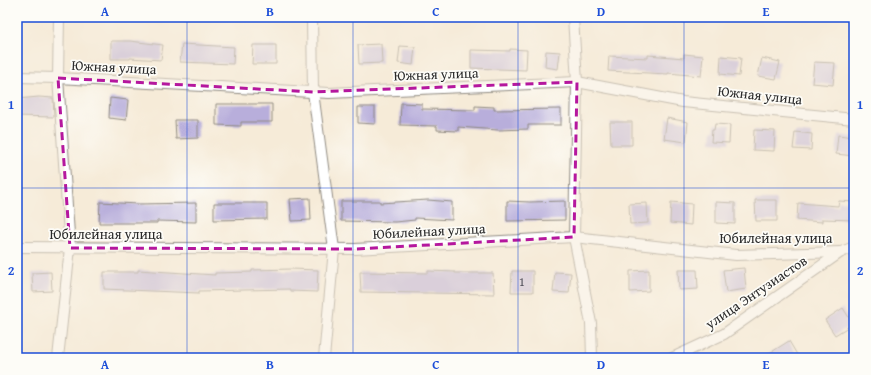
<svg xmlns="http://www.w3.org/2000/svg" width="871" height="375" font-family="'Gentium Book Plus',serif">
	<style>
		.building { fill: #b8aedb }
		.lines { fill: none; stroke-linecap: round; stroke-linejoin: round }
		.minor-casing { stroke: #908b82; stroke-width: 12 }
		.minor { stroke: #fff; stroke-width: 10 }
		.marked { fill: none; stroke: #b5179e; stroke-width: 3; stroke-dasharray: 8 5; stroke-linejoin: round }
		.grid { fill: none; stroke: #1d4ed8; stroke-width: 1; stroke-opacity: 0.55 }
		.labels { text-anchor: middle; stroke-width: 3.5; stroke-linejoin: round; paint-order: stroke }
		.number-label { font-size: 12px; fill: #4e4c57 }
		.street-label { font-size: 14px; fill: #2b2b2b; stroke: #fdfcf7 }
		.neatline { fill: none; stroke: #1d4ed8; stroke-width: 1.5 }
		.grid-label { font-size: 13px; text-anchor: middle; font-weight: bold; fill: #1d4ed8 }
	</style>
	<rect width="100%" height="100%" fill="#fdfcf7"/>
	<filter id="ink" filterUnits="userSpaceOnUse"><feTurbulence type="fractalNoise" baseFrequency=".025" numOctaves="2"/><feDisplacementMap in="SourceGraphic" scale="8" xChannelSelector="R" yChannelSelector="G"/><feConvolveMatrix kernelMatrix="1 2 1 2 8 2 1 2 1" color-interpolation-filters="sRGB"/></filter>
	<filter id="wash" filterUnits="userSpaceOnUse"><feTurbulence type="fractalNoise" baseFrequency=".012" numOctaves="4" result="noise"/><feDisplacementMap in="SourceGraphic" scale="16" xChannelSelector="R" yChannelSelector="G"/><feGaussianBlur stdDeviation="0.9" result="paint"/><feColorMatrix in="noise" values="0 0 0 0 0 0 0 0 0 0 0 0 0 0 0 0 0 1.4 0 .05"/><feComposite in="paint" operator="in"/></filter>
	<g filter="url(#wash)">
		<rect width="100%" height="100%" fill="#f6ebd8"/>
		<g id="blocks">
			<!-- building -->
			<g class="building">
				<path d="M111,41H130L163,45L161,60L130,58V59H111Z"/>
				<path d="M182,44L234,47L233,64L180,62Z"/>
				<path d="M381,44L382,63L359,64L358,45Z"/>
				<path d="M253,45H276V64H252Z"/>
				<path d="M400,46L415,47L413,65L398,63Z"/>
				<path d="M510,49L527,50L526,70L471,68V50L510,51Z"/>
				<path d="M546,51L560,52L558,69L545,67Z"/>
				<path d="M684,54L703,56L701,76L668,73V74L608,71L609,56L648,58V55L684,58Z"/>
				<path d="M721,56L741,58L739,76L720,74Z"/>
				<path d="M762,58L780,62L776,79L758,76Z"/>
				<path d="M814,62L835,63L833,85L812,83Z"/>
				<path d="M39,97L53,98L54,117L17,116V99Z"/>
				<path d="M110,98L128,100L126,120L109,118Z"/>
				<path d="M401,103L422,104V109L475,110V106L494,107V110L561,109V125H528V129L498,130L458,127V131L437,130V126L400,125Z"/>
				<path d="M216,104H272V122H241V126L216,125Z"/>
				<path d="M358,107H375V124L358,123Z"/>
				<path d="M667,118L688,122L686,142L664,139Z"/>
				<path d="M175,120H198V138L176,139Z"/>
				<path d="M610,122H632V145H611Z"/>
				<path d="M715,124L730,125L729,143L711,142L712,130H714Z"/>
				<path d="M754,130L775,131L774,151L753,150Z"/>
				<path d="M795,132L812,134L811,150L793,149Z"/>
				<path d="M838,135L854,137V156L836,154Z"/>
				<path d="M310,198L311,220L292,221L290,199Z"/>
				<path d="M428,200L452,202V220L415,218V220L395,222L341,221V201H380V203Z"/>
				<path d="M755,200H777V221H756Z"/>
				<path d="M507,201L530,202L565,201V220L507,221Z"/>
				<path d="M839,201L854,202V220L822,219V222L797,220L798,203L838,206Z"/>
				<path d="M100,202L138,204L196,203V222L157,221V223H99Z"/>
				<path d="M671,202L692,204L691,225L670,223Z"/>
				<path d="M716,202L735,203V224L716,223Z"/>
				<path d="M214,203H267V219L214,220Z"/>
				<path d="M647,203L648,223L630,224L629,204Z"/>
				<path d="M744,268L746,289L726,292L723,270Z"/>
				<path d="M291,269L318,270L317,292L290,291V289L199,291V293L104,289V272H138V270L215,275V273L252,272V270Z"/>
				<path d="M649,270V291L630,292V271Z"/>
				<path d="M678,270H697L698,289L679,290Z"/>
				<path d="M428,271L455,272V273H493L494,294L361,292L360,272L428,273Z"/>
				<path d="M512,271H533V292H511Z"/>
				<path d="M51,272L52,291L33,292L32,273Z"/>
				<path d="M555,272L571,273L569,293L553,292Z"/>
				<path d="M843,308L853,324L835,335L825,320Z"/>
				<path d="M789,341L799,358H762Z"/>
			</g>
		</g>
	</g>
	<g filter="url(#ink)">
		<use href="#blocks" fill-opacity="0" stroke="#908b82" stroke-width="1"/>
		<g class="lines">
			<!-- minor casing -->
			<g class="minor-casing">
				<g id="minor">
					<path d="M312,17L313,92L334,249L324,358"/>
					<path d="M573,17L577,82L574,237L591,323L592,358"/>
					<path d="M17,77L58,78L329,93L577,82L683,102L854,119"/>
					<path d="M17,247L355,249L574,237L736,255L841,252"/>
					<path d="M58,358L70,248L58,78L59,17"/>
					<path d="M672,358L724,334L841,252L854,247"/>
				</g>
			</g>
			<!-- minor -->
			<use href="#minor" class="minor"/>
		</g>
	</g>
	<!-- marked area -->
	<path d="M0 0H871V375H0ZM58,78L313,92L577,82L574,237L355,249L70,248Z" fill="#f6ebd8" fill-opacity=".55" fill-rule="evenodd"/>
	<path class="marked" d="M58,78L313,92L577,82L574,237L355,249L70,248Z"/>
	<!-- grid -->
	<path class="grid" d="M187,17V358M353,17V358M518,17V358M684,17V358M17,188H854"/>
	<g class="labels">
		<!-- number labels -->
		<g class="number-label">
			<text x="522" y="286">1</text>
		</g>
		<!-- street labels -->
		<g class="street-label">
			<text transform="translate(114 67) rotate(3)" y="5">Южная улица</text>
			<text transform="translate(436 74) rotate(-2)" y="5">Южная улица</text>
			<text transform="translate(760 95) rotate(6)" y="5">Южная улица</text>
			<text transform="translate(429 231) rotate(-3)" y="5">Юбилейная улица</text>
			<text x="106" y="239">Юбилейная улица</text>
			<text x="776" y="243">Юбилейная улица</text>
			<text transform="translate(756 292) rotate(-34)" y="5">улица Энтузиастов</text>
		</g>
	</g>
	<!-- margin -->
	<rect width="871" height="375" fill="none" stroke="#fdfcf7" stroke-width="44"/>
	<rect x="22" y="22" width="827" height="331" class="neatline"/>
	<g class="grid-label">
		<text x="105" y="16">A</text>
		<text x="270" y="16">B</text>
		<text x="436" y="16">C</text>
		<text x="601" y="16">D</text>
		<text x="766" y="16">E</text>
		<text x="11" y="109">1</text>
		<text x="860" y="109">1</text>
		<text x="11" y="275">2</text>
		<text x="860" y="275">2</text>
		<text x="105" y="369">A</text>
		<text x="270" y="369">B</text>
		<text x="436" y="369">C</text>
		<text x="601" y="369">D</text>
		<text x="766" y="369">E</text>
	</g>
</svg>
